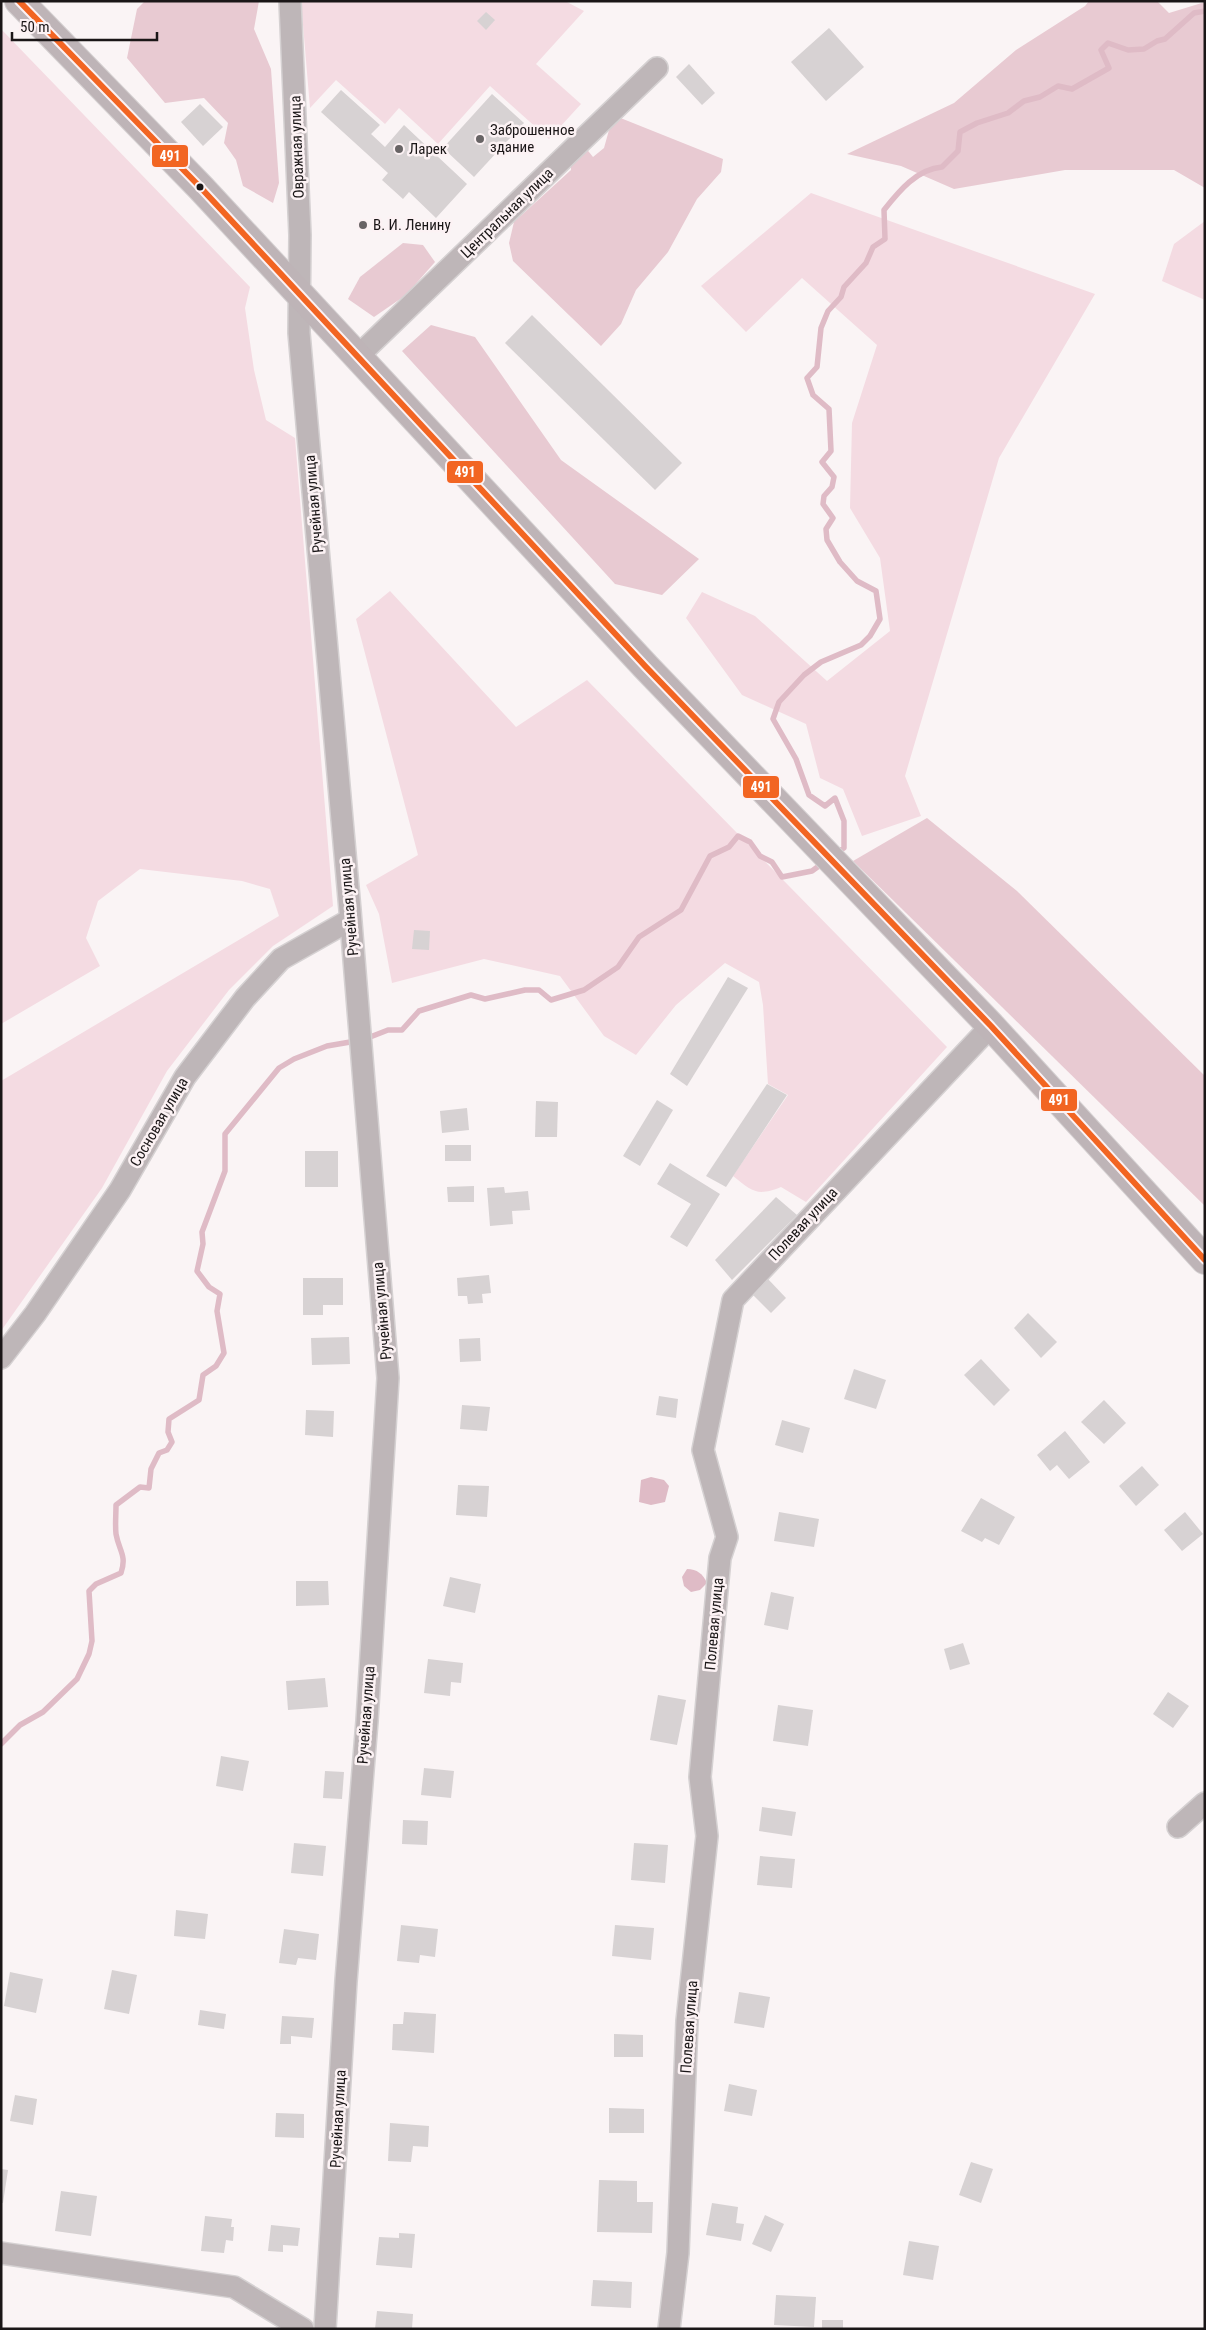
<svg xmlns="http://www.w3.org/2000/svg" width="1206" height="2330" font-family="'Roboto Condensed',sans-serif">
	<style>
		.green { fill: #f4dbe2 }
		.forest { fill: #e8cad2 }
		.water { fill: #dfbbc6 }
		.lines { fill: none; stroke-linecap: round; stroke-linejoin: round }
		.stream { stroke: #dfbbc6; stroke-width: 5.5 }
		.building { fill: #d7d2d3 }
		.minor-casing { stroke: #d5d1d2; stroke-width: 24 }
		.secondary-casing { stroke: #d5d1d2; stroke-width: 30 }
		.minor { stroke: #beb6b8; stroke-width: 21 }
		.secondary { stroke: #beb4b7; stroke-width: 28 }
		.bus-1-casing { stroke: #fcf2f4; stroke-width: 10 }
		.bus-1 { stroke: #f26522; stroke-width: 6 }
		.poi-dot { fill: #686465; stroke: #fcf2f4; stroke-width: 2 }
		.bus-dot { fill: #1a1617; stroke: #fcf2f4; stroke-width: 2 }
		.labels { text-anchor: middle; stroke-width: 5; stroke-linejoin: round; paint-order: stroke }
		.poi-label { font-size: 15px; fill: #1a1617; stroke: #fcf2f4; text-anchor: start }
		.street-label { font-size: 15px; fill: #1a1617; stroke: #fcf2f4 }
		.line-badge { stroke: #fcf2f4; stroke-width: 2 }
		.badge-label { font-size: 14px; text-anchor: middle; font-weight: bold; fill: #fff }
	</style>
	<rect width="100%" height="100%" fill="#faf4f5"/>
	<!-- green -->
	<g class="green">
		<path d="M301,1H565L584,11L536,64L581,104L549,139L490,86L438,144L399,108L385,124L336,80L310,108Z"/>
		<path d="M1,29L250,287L245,308L254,370L266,420L295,438L333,906L273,946L229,990L167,1071L102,1188L1,1331V1081L279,916L270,889L242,881L140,869L98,901L86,938L100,966L1,1024Z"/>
		<path d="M811,193L1095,294L999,458L905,776L921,816L862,836L843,789L820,778L806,724L742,695L686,618L702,592L755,616L827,681L890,631L880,558L850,508L852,423L877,345L802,278L746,332L701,286Z"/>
		<path d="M1205,221V300L1162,281L1174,244Z"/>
		<path d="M390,591L516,727L587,680L947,1047L806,1202L781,1187C757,1197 752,1191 733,1176L788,1095L768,1084L763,1005L759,982L725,963L676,1005L636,1055L604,1036L560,976L484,959L392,983L379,914L366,885L418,855L356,619Z"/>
	</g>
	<!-- forest -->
	<g class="forest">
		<path d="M145,1H259L254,29L271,69L279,183L273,203L243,186L236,160L224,143L228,123L204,98L165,103L127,58L137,9Z"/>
		<path d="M1089,1H1157L1169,13L1205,2V188L1174,170H1065L954,189L901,166L847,154L954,103L1016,50L1085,6Z"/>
		<path d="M618,117L723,159L721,172L697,199L668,252L636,290L621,324L601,346L513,261L509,243L514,222L571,170V161L585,147L593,157L604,148L609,130Z"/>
		<path d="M403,243L423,245L435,262L406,295L374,317L348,299L360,277Z"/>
		<path d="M431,325L475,337L561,460L699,559L662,595L615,584L402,351Z"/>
		<path d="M927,818L1017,891L1205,1076V1206L853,861Z"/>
	</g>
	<!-- water -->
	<g class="water">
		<path d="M651,1477L664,1480L669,1486L665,1502L651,1505L639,1502L641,1480Z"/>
		<path d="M687,1569C697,1569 703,1574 707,1583L700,1590L691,1592L684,1586L682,1577Z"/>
	</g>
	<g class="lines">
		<!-- stream -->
		<g class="stream">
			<path d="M834,854L844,848V821L835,798L825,806L809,795L796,759L773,719L779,702L804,675L821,662L861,645L870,636L880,619L876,591L857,581L840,562L827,540L826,529L833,518L823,504L824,496L832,487L834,477L822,462L831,451L829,409L813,395L807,378L817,367L821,328L828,311L841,297L844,287L866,263L873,247L885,239L884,210C899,191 917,169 942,167L958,151L960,132L977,123L1008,113L1024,101L1040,97L1058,86L1072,89L1109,68L1101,50L1108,43L1128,50L1144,49L1157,41L1165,39L1194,13L1205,11"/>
			<path d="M365,1039L388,1030H402L419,1011L471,995L485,999L525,990H539L551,1000L584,990L618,967L639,937L681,910L710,856L729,847L738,836L750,842L760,856L772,862L782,877L812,871L823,863"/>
			<path d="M1,1744L20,1725L43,1712L77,1679L89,1654L92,1641L89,1591L96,1584L121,1573C127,1555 119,1551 116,1534C115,1525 116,1515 116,1505L140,1487L149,1488L151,1469L159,1453L167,1450L172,1442L168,1432L169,1419L199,1400L203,1375L216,1366L224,1353L217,1311L220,1294L209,1287L197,1271L203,1244L202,1232L225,1171V1134L279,1068L294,1059L327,1046L356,1041"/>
		</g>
	</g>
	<!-- building -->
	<g class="building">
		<path d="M486,12L495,20L486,30L477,21Z"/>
		<path d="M829,28L864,67L826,101L791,62Z"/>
		<path d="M689,64L715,93L702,105L676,77Z"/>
		<path d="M341,90L380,125L371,134L385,147L404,125L467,184L436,218L409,192L403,199L382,180L388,173L321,112Z"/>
		<path d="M492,94L524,123L474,177L443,148Z"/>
		<path d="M200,104L223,127L203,146L181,122Z"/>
		<path d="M532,315L682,463L655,490L505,343Z"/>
		<path d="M414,930L430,931L429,950L412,949Z"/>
		<path d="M728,977L748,988L687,1086L670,1074Z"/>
		<path d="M767,1084L787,1095L726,1187L706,1176Z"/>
		<path d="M657,1100L673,1110L640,1166L623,1156Z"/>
		<path d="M536,1101L558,1102L557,1137H535Z"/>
		<path d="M467,1108L469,1130L442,1133L440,1111Z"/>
		<rect x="445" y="1145" width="26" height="16"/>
		<rect x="305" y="1151" width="33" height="36"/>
		<path d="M670,1163L720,1194L687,1247L670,1237L691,1204L657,1184Z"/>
		<path d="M474,1186V1202H448L447,1187Z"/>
		<path d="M504,1187L505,1193L528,1191L530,1210L512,1211L513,1224L490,1226L487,1188Z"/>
		<path d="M776,1197L797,1215L732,1280L715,1260Z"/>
		<path d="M489,1275L491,1293L482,1294L483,1303L468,1304L467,1296H458L457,1278Z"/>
		<path d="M303,1278H343V1305H323V1315H303Z"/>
		<path d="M768,1279L786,1298L771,1313L752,1294Z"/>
		<path d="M1028,1313L1057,1342L1041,1358L1014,1328Z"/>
		<path d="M349,1337L350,1364L312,1365L311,1338Z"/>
		<path d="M480,1338L481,1361L460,1362L459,1339Z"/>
		<path d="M981,1359L1010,1390L994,1406L964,1375Z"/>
		<path d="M854,1369L886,1380L876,1409L844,1399Z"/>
		<path d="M659,1396L678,1399L676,1418L656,1415Z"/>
		<path d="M1104,1400L1126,1423L1104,1444L1081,1422Z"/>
		<path d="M462,1405L490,1407L487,1431L460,1429Z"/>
		<path d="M306,1410L334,1411L333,1437L305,1435Z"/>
		<path d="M782,1420L810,1428L803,1453L775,1445Z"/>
		<path d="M1065,1431L1090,1462L1069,1479L1057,1465L1050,1471L1037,1455Z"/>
		<path d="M1142,1466L1159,1485L1136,1506L1119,1486Z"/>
		<path d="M458,1485L489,1486L487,1517L456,1515Z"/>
		<path d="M981,1498L1015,1517L999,1545L985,1538L982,1542L961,1531Z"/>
		<path d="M779,1512L819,1519L814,1547L774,1541Z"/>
		<path d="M1185,1512L1203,1534L1182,1551L1164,1530Z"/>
		<path d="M450,1577L481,1584L475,1613L443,1606Z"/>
		<path d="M296,1581H328L329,1605L296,1606Z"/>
		<path d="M771,1592L794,1597L788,1630L764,1625Z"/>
		<path d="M963,1643L970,1664L950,1670L944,1649Z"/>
		<path d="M428,1659L463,1663L461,1683L451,1682L450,1696L424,1693Z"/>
		<path d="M325,1678L328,1707L288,1710L286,1681Z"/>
		<path d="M1168,1692L1189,1706L1173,1728L1153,1714Z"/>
		<path d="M658,1695L686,1700L677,1745L650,1740Z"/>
		<path d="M778,1705L813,1710L808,1746L773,1741Z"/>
		<path d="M221,1756L249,1761L243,1791L216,1786Z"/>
		<path d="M424,1768L454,1771L451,1798L421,1795Z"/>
		<path d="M325,1771L344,1772L342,1799L323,1798Z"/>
		<path d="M762,1807L796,1812L792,1836L759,1831Z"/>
		<path d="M403,1820L428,1821L427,1845L402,1844Z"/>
		<path d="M294,1843L326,1846L323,1876L291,1873Z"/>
		<path d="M634,1843L668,1845L665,1883L631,1880Z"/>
		<path d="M760,1856L795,1859L792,1888L757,1885Z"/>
		<path d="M176,1910L208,1914L205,1939L174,1936Z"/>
		<path d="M401,1925L438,1929L435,1957L420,1955L419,1963L397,1961Z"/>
		<path d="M615,1925L654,1928L651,1960L612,1956Z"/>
		<path d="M284,1929L319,1934L316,1960L298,1958L296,1965L279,1963Z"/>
		<path d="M112,1970L137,1975L129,2014L104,2009Z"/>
		<path d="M10,1972L43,1979L36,2013L4,2006Z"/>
		<path d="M739,1992L770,1997L764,2028L734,2023Z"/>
		<path d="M200,2010L226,2014L224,2029L198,2025Z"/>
		<path d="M404,2012L436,2014L434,2053L392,2050L393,2024H403Z"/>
		<path d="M282,2016L314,2018L312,2038L291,2036V2044H280Z"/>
		<path d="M614,2034L643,2035V2057H614Z"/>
		<path d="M729,2084L757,2090L752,2116L724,2111Z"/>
		<path d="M15,2095L37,2099L33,2125L10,2121Z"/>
		<path d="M609,2108L644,2109V2133H609Z"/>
		<path d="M276,2113L304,2114V2138L275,2137Z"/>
		<path d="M390,2123L429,2126L428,2147L413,2146L411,2162L388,2161Z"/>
		<path d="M971,2162L993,2169L981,2203L959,2195Z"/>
		<path d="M1,2169L8,2170L3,2203H1Z"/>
		<path d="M599,2180L637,2181V2202H653L652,2233L597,2232Z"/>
		<path d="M61,2191L97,2196L91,2236L55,2231Z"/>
		<path d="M712,2203L738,2207L736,2223L744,2224L741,2241L706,2235Z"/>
		<path d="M765,2215L784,2224L771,2252L752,2244Z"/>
		<path d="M205,2216L232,2219L231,2227H234L233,2241L226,2240L224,2253L201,2251Z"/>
		<path d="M271,2225L300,2228L298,2246L283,2245V2252L268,2251Z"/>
		<path d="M399,2233L415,2234L412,2268L376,2265L379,2237L399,2238Z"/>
		<path d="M909,2241L939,2246L933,2280L903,2275Z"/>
		<path d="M593,2280L632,2282L631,2308L591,2306Z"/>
		<path d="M776,2295L816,2297L814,2327L774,2325Z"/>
		<path d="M377,2311L413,2314L412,2329H375Z"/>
		<rect x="822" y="2320" width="21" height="9"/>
	</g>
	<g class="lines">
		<!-- minor casing -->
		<g class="minor-casing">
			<g id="minor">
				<path d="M290,1L300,235L299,333L350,910L388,1378L367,1721L346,1981L325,2329"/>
				<path d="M357,357L657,68"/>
				<path d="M1,1358L35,1314L120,1190L185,1077L245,998L281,959L350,920"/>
				<path d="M1178,1827L1205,1803"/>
				<path d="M1,2253L234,2287L303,2329"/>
				<path d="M669,2329L678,2253L687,2021L707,1836L700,1777L720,1558L727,1537L703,1450L733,1300L991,1026"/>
			</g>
		</g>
		<!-- secondary casing -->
		<g class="secondary-casing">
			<path id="secondary" d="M19,1L201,188L646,667L991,1026L1205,1260"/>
		</g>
		<!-- minor -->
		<use href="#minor" class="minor"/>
		<!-- secondary -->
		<use href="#secondary" class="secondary"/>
		<!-- bus-1 casing -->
		<g class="bus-1-casing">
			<path id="bus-1" d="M19,1L201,188L646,667L991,1026L1205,1260"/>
		</g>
		<!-- bus-1 -->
		<use href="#bus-1" class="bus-1"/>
	</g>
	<!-- markers -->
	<g class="poi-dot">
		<circle cx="480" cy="139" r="5"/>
		<circle cx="399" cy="149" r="5"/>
		<circle cx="363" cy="225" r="5"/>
	</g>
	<circle class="bus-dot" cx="200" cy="187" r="4.5"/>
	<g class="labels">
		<!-- poi labels -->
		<g class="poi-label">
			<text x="490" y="135">Заброшенное<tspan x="490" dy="17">здание</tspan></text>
			<text x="409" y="154">Ларек</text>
			<text x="373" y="230">В. И. Ленину</text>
		</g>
		<!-- street labels -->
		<g class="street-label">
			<text transform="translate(297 147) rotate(-92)" y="5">Овражная улица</text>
			<text transform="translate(507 213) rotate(-44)" y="5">Центральная улица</text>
			<text transform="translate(314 504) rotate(-95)" y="5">Ручейная улица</text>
			<text transform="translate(349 907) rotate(-95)" y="5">Ручейная улица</text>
			<text transform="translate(159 1122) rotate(-60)" y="5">Сосновая улица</text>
			<text transform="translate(803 1224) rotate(-47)" y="5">Полевая улица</text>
			<text transform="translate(382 1311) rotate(-95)" y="5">Ручейная улица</text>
			<text transform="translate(714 1624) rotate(-85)" y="5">Полевая улица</text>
			<text transform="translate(366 1715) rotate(-86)" y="5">Ручейная улица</text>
			<text transform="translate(689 2027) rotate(-86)" y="5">Полевая улица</text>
			<text transform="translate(338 2119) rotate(-87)" y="5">Ручейная улица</text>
		</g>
	</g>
	<g class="line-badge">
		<rect x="151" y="144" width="38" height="24" rx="5" fill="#f26522"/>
		<rect x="446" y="460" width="38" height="24" rx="5" fill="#f26522"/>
		<rect x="742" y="775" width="38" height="24" rx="5" fill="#f26522"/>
		<rect x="1040" y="1088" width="38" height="24" rx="5" fill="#f26522"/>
	</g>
	<g class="badge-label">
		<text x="170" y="161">491</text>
		<text x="465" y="477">491</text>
		<text x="761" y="792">491</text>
		<text x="1059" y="1105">491</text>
	</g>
	<!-- border -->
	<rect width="1206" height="2330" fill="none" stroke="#1a1617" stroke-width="5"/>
	<!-- scale -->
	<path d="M12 32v8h145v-8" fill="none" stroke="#1a1617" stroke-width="2.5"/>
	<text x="20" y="32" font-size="15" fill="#1a1617" stroke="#fcf2f4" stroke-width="4" paint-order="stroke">50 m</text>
</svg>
